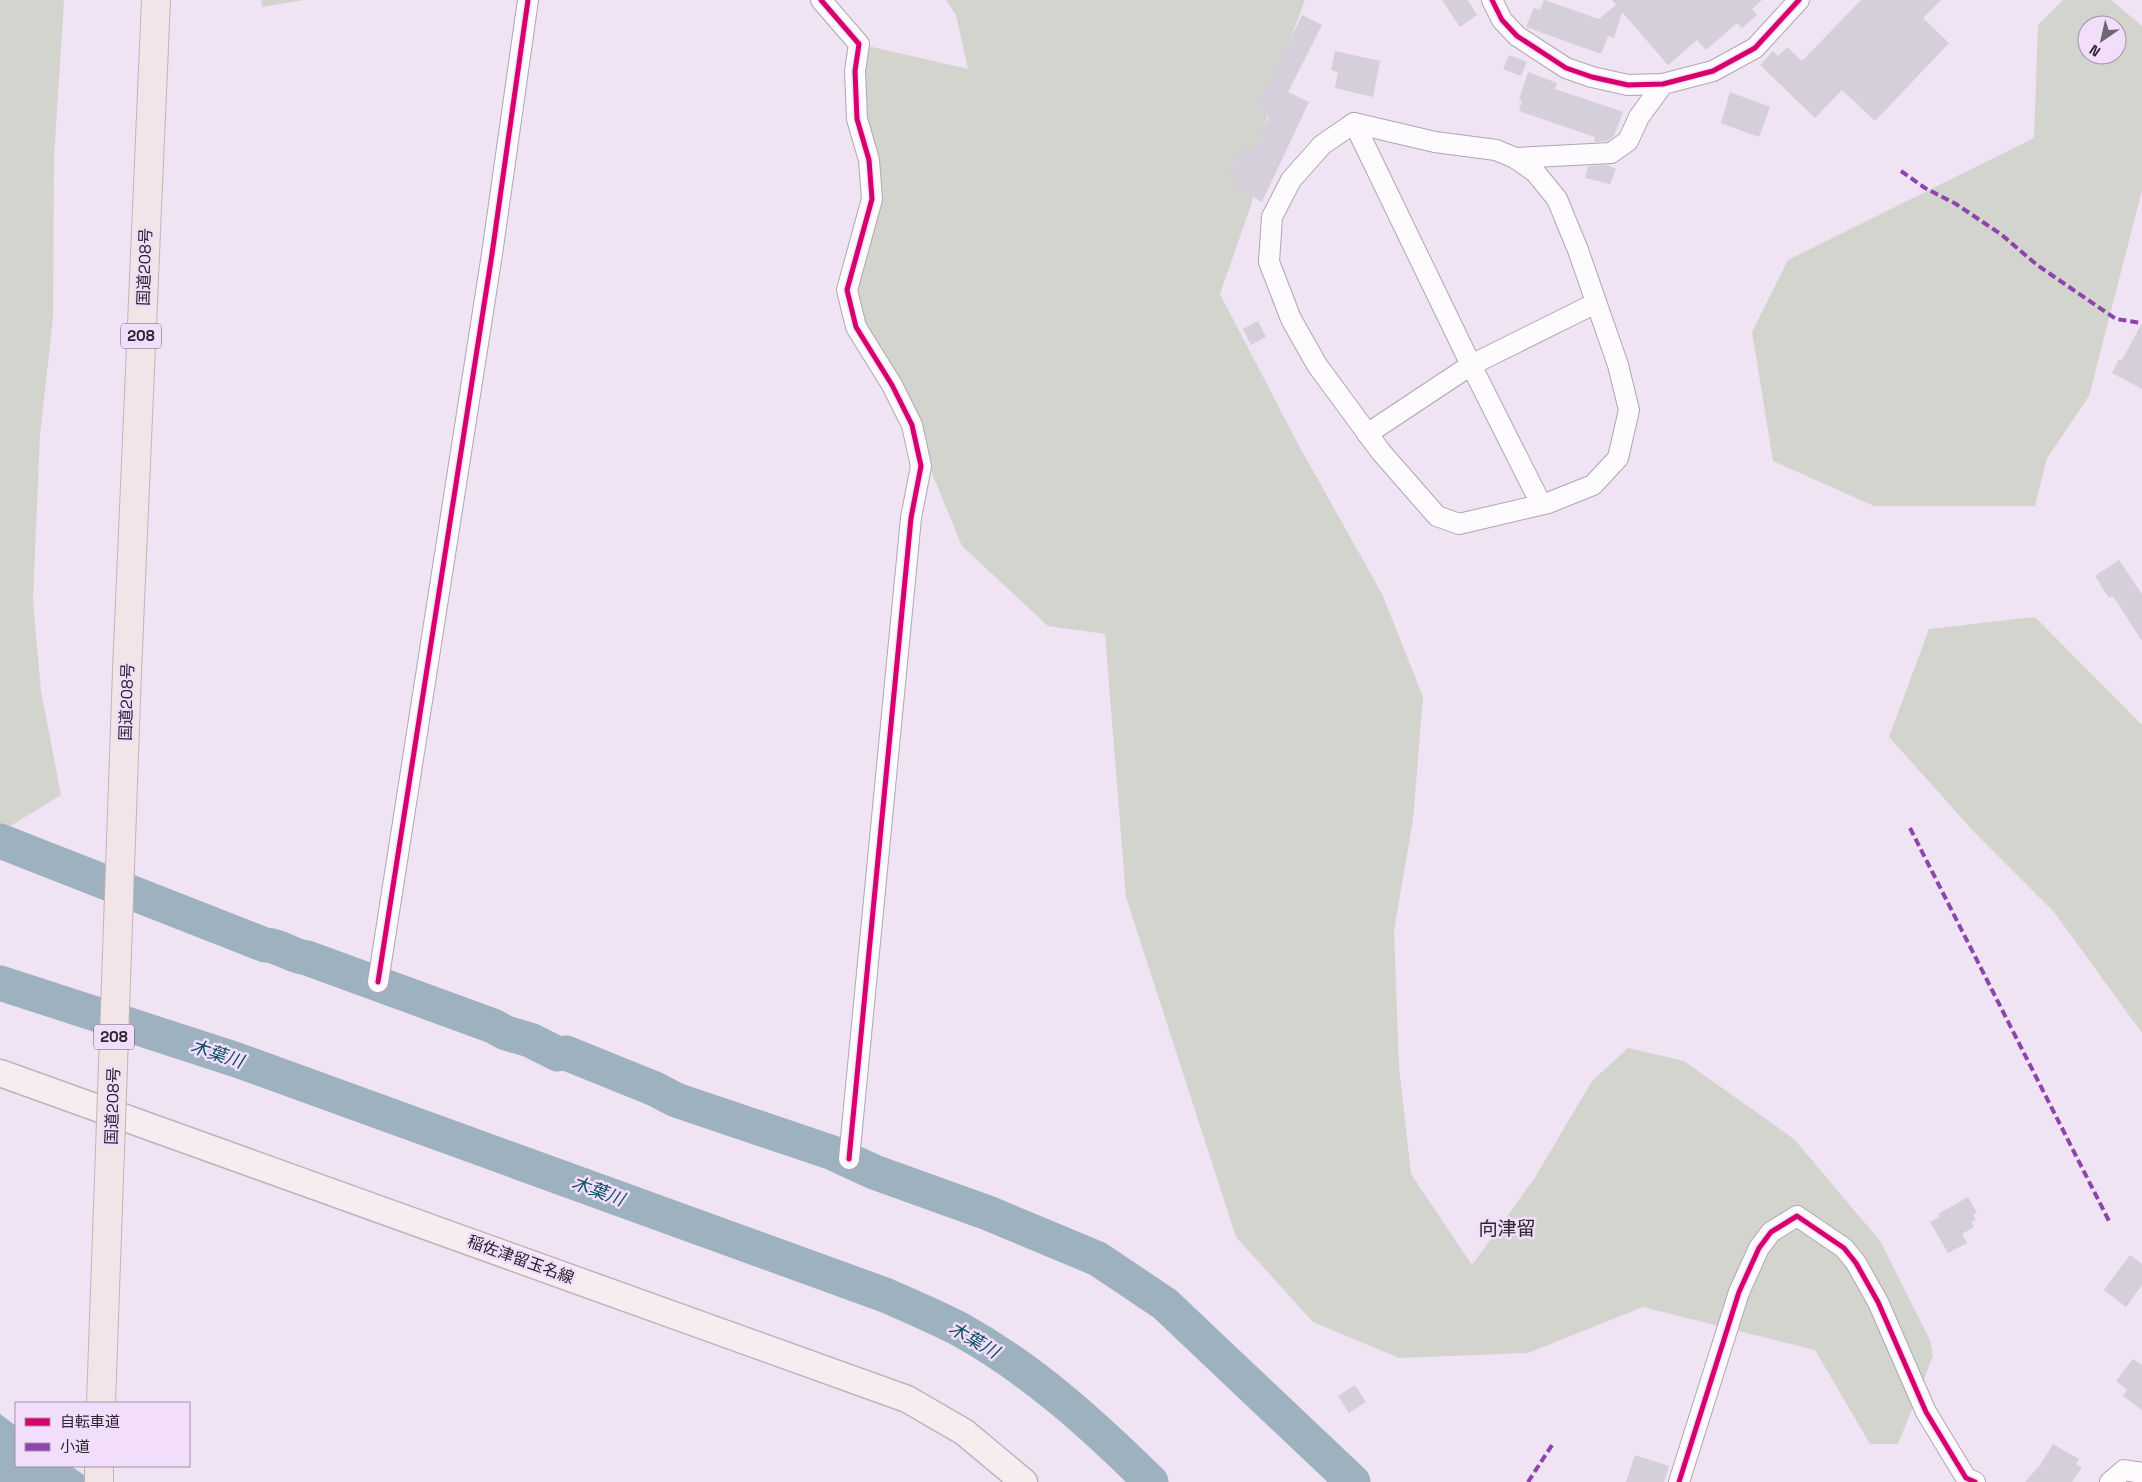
<svg xmlns="http://www.w3.org/2000/svg" width="2142" height="1482" font-family="'Space Grotesk','Noto Sans JP',sans-serif">
	<style>
		.green { fill: #d2d4cd; fill-rule: evenodd }
		.water { fill: #9db1bf }
		.lines { fill: none; stroke-linecap: round; stroke-linejoin: round }
		.river { stroke: #9db1bf; stroke-width: 35 }
		.building { fill: #d5cedb }
		.minor-casing { stroke: #afa6b3; stroke-width: 22 }
		.major-casing { stroke: #c3b2bb; stroke-width: 29 }
		.highway-casing { stroke: #c3b2bb; stroke-width: 30 }
		.minor { stroke: #fdfbfd; stroke-width: 20 }
		.major { stroke: #f6edf1; stroke-width: 26 }
		.highway { stroke: #f2e5e8; stroke-width: 28 }
		.highway-bridge-casing { stroke: #c3b2bb; stroke-width: 30; stroke-linecap: butt }
		.highway-bridge { stroke: #f2e5e8; stroke-width: 28 }
		.quiet { stroke: #8e44ad; stroke-width: 4; stroke-dasharray: 8 4; stroke-linecap: butt }
		.cycleway-casing { stroke: #f2ddfa; stroke-width: 8 }
		.cycleway { stroke: #d6006c; stroke-width: 5 }
		.labels { text-anchor: middle; stroke-width: 5; stroke-linejoin: round; paint-order: stroke }
		.shield { fill: #f2ddfa; stroke: #675c6c; stroke-width: 1 }
		.shield-label { font-size: 15px; font-weight: bold; fill: #2c242f }
		.street-label { font-size: 16px; fill: #2c242f; stroke: #f2ddfa }
		.water-label { font-size: 18px; font-style: italic; fill: #0a5164; stroke: #f2ddfa }
		.quarter-label { font-size: 19px; fill: #2c242f; stroke: #f2ddfa }
	</style>
	<rect width="100%" height="100%" fill="#efe3f4"/>
	<!-- green -->
	<g class="green">
		<path d="M0,0H64L54,158L53,318L40,435L33,600L41,691L61,795L12,825L0,829Z"/>
		<path d="M261,0H304L262,7Z"/>
		<path d="M946,0H1305L1272,88L1252,202L1220,294L1298,444L1382,594L1423,697L1413,820L1394,930L1399,1067L1411,1174L1472,1265L1534,1179L1592,1081L1628,1048L1684,1061L1794,1139L1880,1241L1930,1340L1933,1356L1898,1444H1870L1815,1350L1643,1307L1528,1353L1399,1358L1313,1322L1236,1237L1126,897L1105,634L1048,626L962,546L912,425L847,290L872,199L859,44L968,69L956,15Z"/>
		<path d="M2063,0H2111L2142,26V190L2089,396L2047,458L2035,506H1874L1773,461L1752,332L1788,260L2034,138L2038,25ZM2087,25H2117V55H2087Z"/>
		<path d="M2035,617L2142,725V1033L2054,912L1976,834L1889,737L1929,629Z"/>
	</g>
	<!-- water -->
	<path class="water" d="M0,1414L16,1426V1466H71L94,1482H0Z"/>
	<g class="lines">
		<!-- river -->
		<g class="river">
			<path d="M0,841L265,945C280,945 292,957 307,958L493,1026L506,1033L530,1040L558,1054L566,1053L655,1089L676,1100L833,1153L874,1172L988,1213L1098,1259L1165,1304L1353,1482"/>
			<path d="M0,983L237,1060L885,1295C910,1306 936,1317 961,1330C1033,1370 1093,1425 1151,1482"/>
		</g>
	</g>
	<!-- building -->
	<g class="building">
		<path d="M1442,0H1468L1477,15L1460,27Z"/>
		<path d="M1544,0L1599,19L1616,5L1612,0H1762L1752,9L1757,15L1742,28L1737,23L1706,50L1697,40L1668,65L1622,12L1614,38L1608,36L1601,54L1526,27L1534,8L1540,10Z"/>
		<path d="M1861,0H1941L1923,18L1949,43L1875,121L1842,90L1815,118L1760,65L1773,51L1778,56L1787,47L1802,61Z"/>
		<path d="M1302,15L1322,25L1288,92L1309,102L1262,202L1236,187L1240,180L1228,174L1243,146L1253,151L1269,117L1256,110Z"/>
		<path d="M1335,51L1380,61L1373,97L1335,88L1338,72L1331,70Z"/>
		<path d="M1509,55L1527,62L1521,76L1503,69Z"/>
		<path d="M1528,72L1557,83L1555,89L1623,112L1614,136L1607,141L1594,142L1595,137L1519,111L1522,101L1519,100Z"/>
		<path d="M1730,92L1770,107L1759,137L1721,123Z"/>
		<path d="M1607,165L1616,169L1610,184L1585,178L1588,166Z"/>
		<path d="M1258,321L1266,337L1251,345L1243,329Z"/>
		<path d="M2142,323V389L2112,373L2119,359L2122,360Z"/>
		<path d="M2119,560L2142,594V641L2113,596L2109,598L2095,576Z"/>
		<path d="M1968,1197L1977,1213L1973,1215L1976,1220L1971,1222L1974,1227L1962,1234L1967,1243L1948,1253L1930,1222L1940,1217L1938,1214Z"/>
		<path d="M2130,1255L2142,1264V1285L2126,1307L2104,1290Z"/>
		<path d="M2133,1359L2142,1365V1410L2123,1396L2127,1390L2116,1381Z"/>
		<path d="M1355,1385L1366,1402L1349,1413L1338,1396Z"/>
		<path d="M2053,1444L2079,1459L2076,1464L2082,1468L2072,1482H2025L2040,1465Z"/>
		<path d="M1635,1455L1669,1466L1664,1482H1626Z"/>
	</g>
	<g class="lines">
		<!-- minor casing -->
		<g class="minor-casing">
			<g id="minor">
				<path d="M821,0L859,44L855,71L857,119L869,160L872,199L847,290L856,327L892,385L912,425L921,466L911,518L849,1159"/>
				<path d="M1492,0L1502,20L1517,36L1566,68L1592,77L1628,85L1663,84L1713,71L1755,48L1799,0"/>
				<path d="M1354,123L1435,142L1496,150L1515,158L1535,172L1557,199L1578,250L1618,365L1629,410L1618,458L1593,485L1548,503L1459,524L1437,516L1381,452L1317,365L1291,319L1269,262L1272,217L1291,180L1322,145Z"/>
				<path d="M1354,123L1471,365L1367,434"/>
				<path d="M1515,158L1611,153L1628,141L1639,117L1663,84"/>
				<path d="M1541,504L1471,365L1596,303"/>
				<path d="M378,982L492,254L528,0"/>
				<path d="M1679,1482L1739,1292L1759,1248L1771,1232L1797,1216L1844,1248L1856,1263L1878,1302L1926,1412L1966,1478L1975,1482"/>
				<path d="M2110,1482L2124,1470L2142,1473"/>
			</g>
		</g>
		<!-- major casing -->
		<g class="major-casing">
			<path id="major" d="M0,1073L907,1399L964,1432L1024,1482"/>
		</g>
		<!-- highway casing -->
		<g class="highway-casing">
			<g id="highway">
				<path d="M127,671L156,0"/>
				<path d="M99,1482V1466"/>
			</g>
		</g>
		<!-- minor -->
		<use href="#minor" class="minor"/>
		<!-- major -->
		<use href="#major" class="major"/>
		<!-- highway -->
		<use href="#highway" class="highway"/>
		<!-- highway-bridge casing -->
		<g class="highway-bridge-casing">
			<path id="highway-bridge" d="M101,1403L127,671"/>
		</g>
		<!-- highway-bridge -->
		<use href="#highway-bridge" class="highway-bridge"/>
		<!-- quiet -->
		<g class="quiet">
			<path d="M1901,171L1925,188L1956,204L2002,235L2037,265L2116,319L2142,323"/>
			<path d="M1910,828L2109,1221"/>
			<path d="M1528,1482L1554,1442"/>
		</g>
		<!-- cycleway casing -->
		<g class="cycleway-casing">
			<g id="cycleway">
				<path d="M821,0L859,44L855,71L857,119L869,160L872,199L847,290L856,327L892,385L912,425L921,466L911,518L849,1159"/>
				<path d="M1492,0L1502,20L1517,36L1566,68L1592,77L1628,85L1663,84L1713,71L1755,48L1799,0"/>
				<path d="M378,982L492,254L528,0"/>
				<path d="M1679,1482L1739,1292L1759,1248L1771,1232L1797,1216L1844,1248L1856,1263L1878,1302L1926,1412L1966,1478L1975,1482"/>
			</g>
		</g>
		<!-- cycleway -->
		<use href="#cycleway" class="cycleway"/>
	</g>
	<g class="labels">
		<!-- shield labels -->
		<g class="shield">
			<rect x="121" y="323.5" width="40" height="25" rx="4"/>
			<rect x="94" y="1024.5" width="40" height="25" rx="4"/>
		</g>
		<g class="shield-label">
			<text x="141" y="341">208</text>
			<text x="114" y="1042">208</text>
		</g>
		<!-- street labels -->
		<g class="street-label">
			<text transform="translate(144 267) rotate(-88)" y="6">国道208号</text>
			<text transform="translate(126 702) rotate(-88)" y="6">国道208号</text>
			<text transform="translate(112 1106) rotate(-88)" y="6">国道208号</text>
			<text transform="translate(521 1259) rotate(20)" y="6">稲佐津留玉名線</text>
		</g>
		<!-- water labels -->
		<g class="water-label">
			<text transform="translate(217 1054) rotate(18)" y="6">木葉川</text>
			<text transform="translate(598 1191) rotate(20)" y="6">木葉川</text>
			<text transform="translate(974 1340) rotate(30)" y="6">木葉川</text>
		</g>
		<!-- quarter labels -->
		<g class="quarter-label">
			<text x="1507" y="1235">向津留</text>
		</g>
	</g>
	<!-- legend -->
	<rect x="15" y="1402" width="175" height="65" fill="#f2ddfa" stroke="#a393a9"/>
	<rect x="25" y="1418" width="25" height="8" fill="#d6006c" stroke="#a393a9"/>
	<text x="60" y="1427" font-size="15" fill="#2c242f">自転車道</text>
	<rect x="25" y="1443" width="25" height="8" fill="#8e44ad" stroke="#a393a9"/>
	<text x="60" y="1452" font-size="15" fill="#2c242f">小道</text>
	<!-- north arrow -->
	<g transform="translate(2102 40) rotate(214)"><circle r="24" fill="#f2ddfa" stroke="#a393a9"/>
	<path d="M0-4L9 19L0 12L-9 19Z" fill="#706774"/>
	<text y="-8" font-size="14" font-weight="bold" text-anchor="middle" fill="#2c242f">N</text>
	</g>
</svg>
